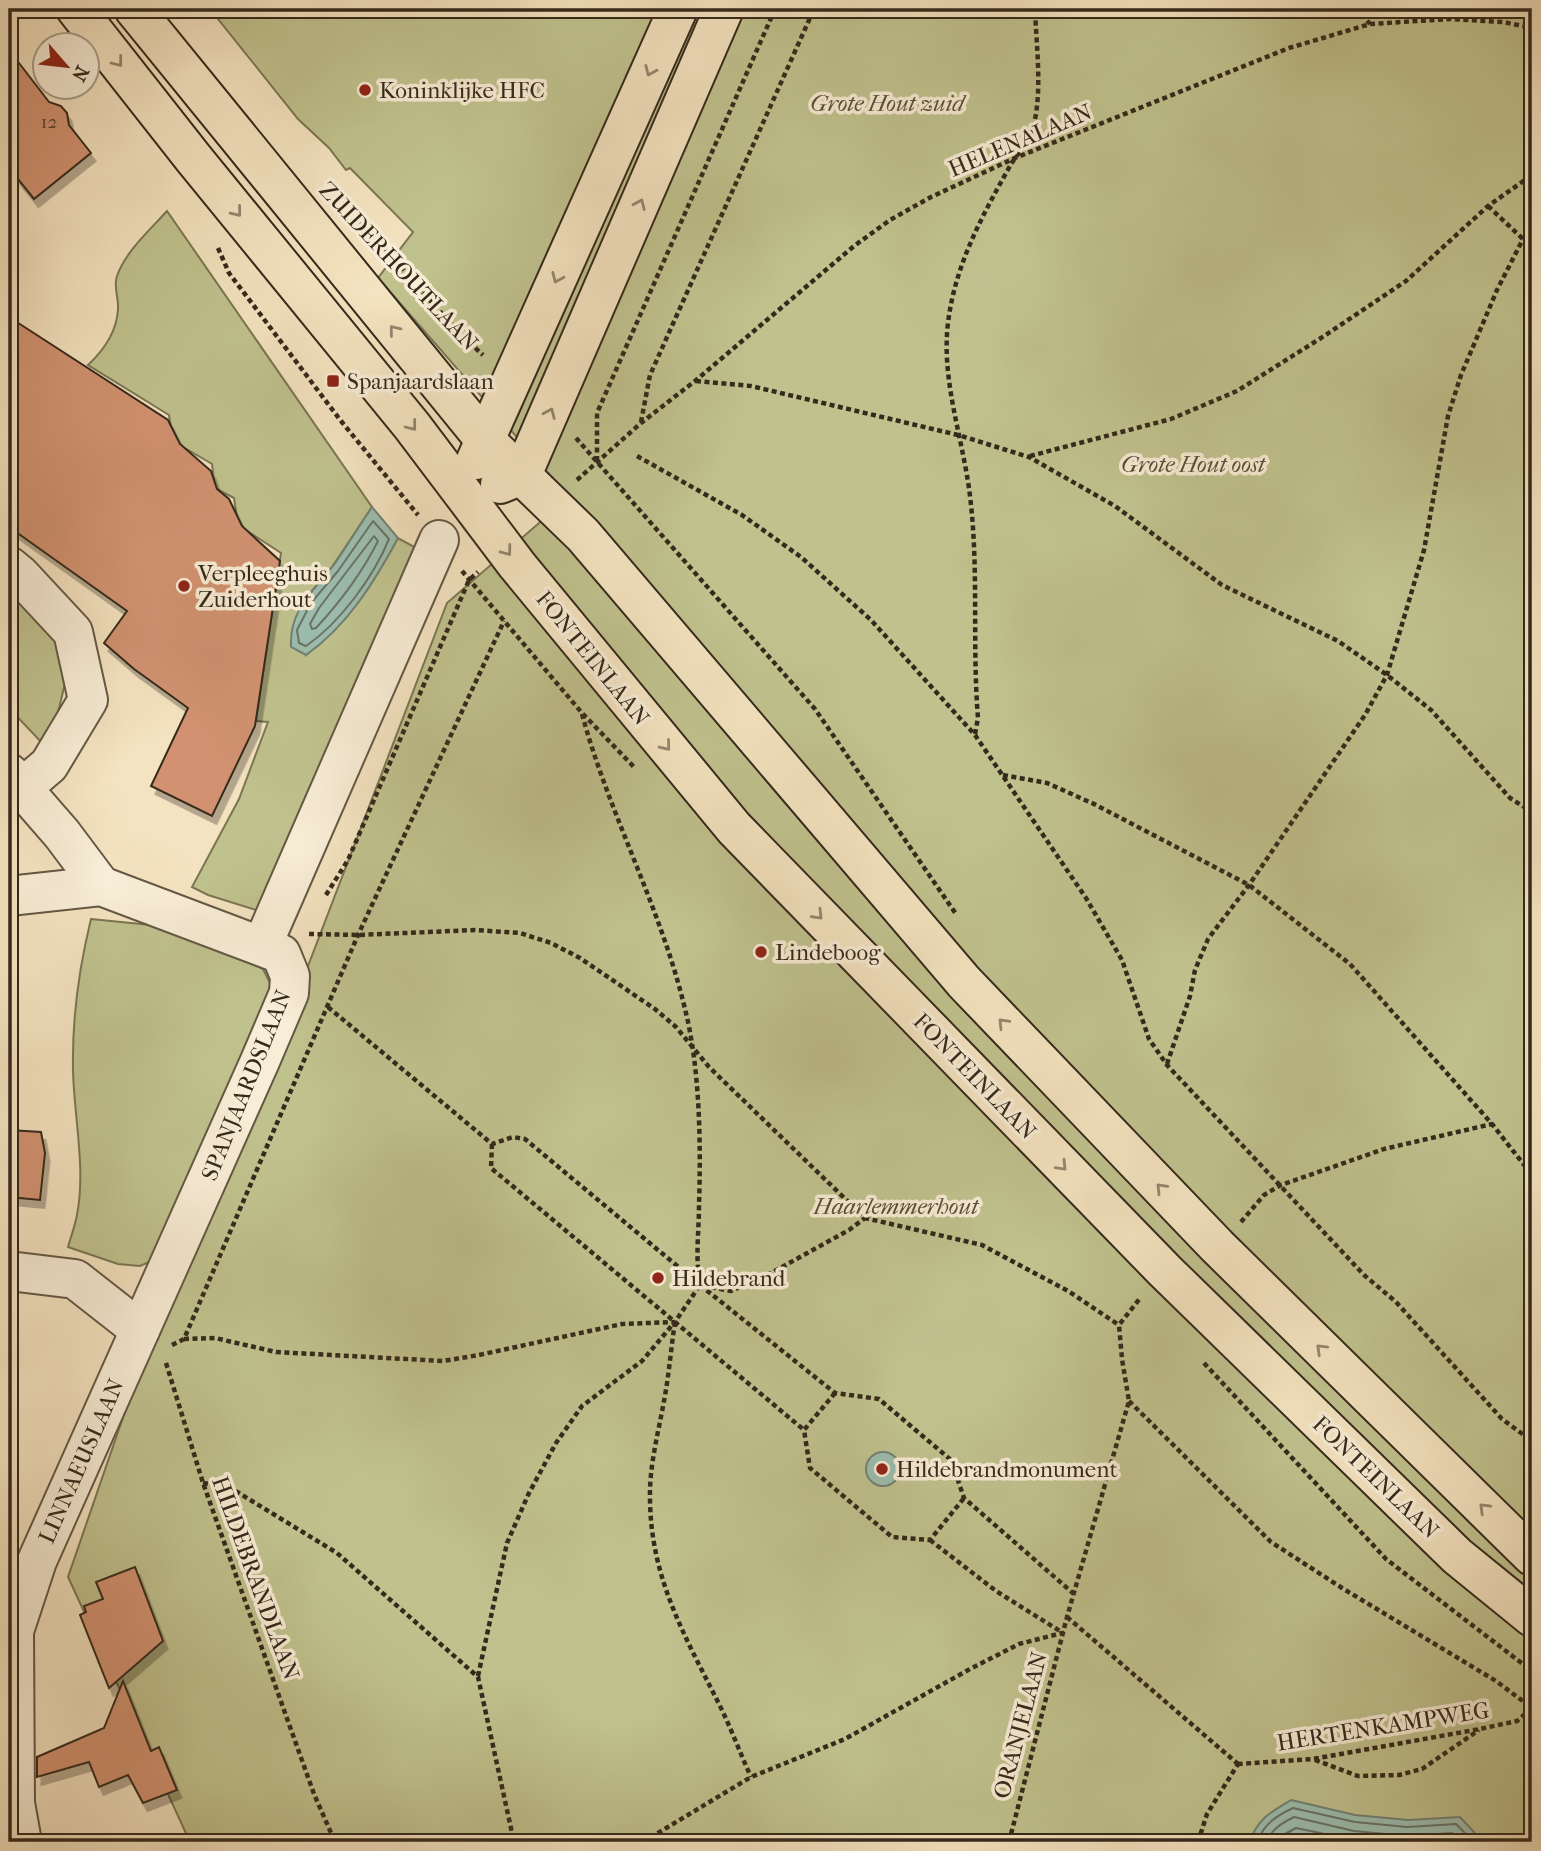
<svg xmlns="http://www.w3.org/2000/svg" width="1541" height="1851" font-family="'IM FELL French Canon',serif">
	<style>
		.green { fill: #c0c28e; stroke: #7a7654; stroke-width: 2 }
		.water { fill: #9cbeb0; stroke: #728274; stroke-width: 2 }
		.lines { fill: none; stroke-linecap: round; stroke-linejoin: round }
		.shore { stroke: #687466; stroke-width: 2 }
		.building { fill: #d29271; stroke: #34291b; stroke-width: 2; filter: url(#shadow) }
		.minor-casing { stroke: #645844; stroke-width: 42 }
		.major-casing { stroke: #34291b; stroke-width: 42 }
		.path { stroke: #34291b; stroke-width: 4.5; stroke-dasharray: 5 3.5; stroke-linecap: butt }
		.minor { stroke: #f8edd6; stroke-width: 38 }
		.major { stroke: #f4e3c0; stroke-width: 38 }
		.oneway { stroke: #94866e }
		.poi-dot { fill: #8f2418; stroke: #f8edd6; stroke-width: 2.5 }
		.labels { text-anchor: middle; stroke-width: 7; stroke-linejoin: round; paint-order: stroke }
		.number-label { font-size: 19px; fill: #5c4330 }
		.poi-label { font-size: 23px; fill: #34291b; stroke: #f8edd6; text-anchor: start }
		.park-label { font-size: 23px; font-style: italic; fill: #574f38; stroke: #f8edd6 }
		.street-label { font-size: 23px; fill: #34291b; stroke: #f8edd6 }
	</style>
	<defs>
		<filter id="shadow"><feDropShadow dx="4.5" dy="8" stdDeviation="0" flood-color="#0004"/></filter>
	</defs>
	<rect width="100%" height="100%" fill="#f4e3c0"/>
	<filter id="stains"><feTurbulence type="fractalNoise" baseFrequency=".00286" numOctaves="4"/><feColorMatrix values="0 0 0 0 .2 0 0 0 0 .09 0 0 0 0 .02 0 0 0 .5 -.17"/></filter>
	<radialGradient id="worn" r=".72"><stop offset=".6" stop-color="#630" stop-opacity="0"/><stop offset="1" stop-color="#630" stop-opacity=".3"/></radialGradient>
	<!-- green -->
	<g class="green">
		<path d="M210,9H1532V1842H190L68,1577L150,1339L254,1107L447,603L569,497L378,278L413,232L350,168L346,170L329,148L298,119Z"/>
		<path d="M167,211L372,507L332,567L305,599L306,655C348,625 374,582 398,538L418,549L259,911L208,895L192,887L239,799L268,722L256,721L281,553L238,525L234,498L215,488L212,464L173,441L169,415L88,365C104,350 117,332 118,309C119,298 113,286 117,276C126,251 149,231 167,211Z"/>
		<path d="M9,586L52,624L67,675L56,721L42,743L9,708Z"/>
		<path d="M91,919L151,925L215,943L263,969L270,983L268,1000L154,1260L140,1266L118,1264L68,1247C71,1236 75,1226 77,1215C86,1169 74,1117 73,1070C72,1019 79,968 91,919Z"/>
	</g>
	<!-- water -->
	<g class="water">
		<path d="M372,507L398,538C374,582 348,625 306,655L291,647C289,608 315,591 336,562C348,544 360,525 372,507Z"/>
		<circle cx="883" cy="1469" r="17"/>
		<path d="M1291,1800L1355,1815L1408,1820L1460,1817L1474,1832L1477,1842H1249C1259,1818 1269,1813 1291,1800Z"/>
	</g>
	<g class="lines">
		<!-- shore -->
		<g class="shore">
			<path d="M373,521L389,539C374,576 340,623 306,646L299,643L297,630L311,603L338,571Z"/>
			<path d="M374,536L378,541C362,573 341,601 316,628L312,629L310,624L319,608Z"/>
			<path d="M1257,1842C1264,1824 1276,1816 1293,1808L1355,1822L1407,1827L1456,1824L1467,1835L1469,1842"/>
			<path d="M1266,1842C1272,1829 1282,1823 1294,1817L1354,1831L1407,1836L1452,1833L1460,1842"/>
			<path d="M1278,1842L1285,1834L1296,1828L1363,1842"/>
		</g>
	</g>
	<!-- building -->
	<g class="building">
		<path d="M9,50L49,102L61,106L67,113L69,125L91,153L34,199L9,168Z"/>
		<path d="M9,317L168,420L180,444L211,471L217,489L229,499L242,526L280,561L255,726L212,816L151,786L188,708L134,669L104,643L127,611L9,527Z"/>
		<path d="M9,1130L41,1132L45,1153L40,1200L9,1197Z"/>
		<path d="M135,1567L163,1641L109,1688L80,1615L86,1612L84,1606L103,1599L96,1582Z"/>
		<path d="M123,1681L151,1751L159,1747L177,1790L143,1803L128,1775L99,1787L89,1762L37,1777V1757L104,1728Z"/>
	</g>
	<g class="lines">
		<!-- minor casing -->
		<g class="minor-casing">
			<g id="minor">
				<path d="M9,566L20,575L73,632L88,700L49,765L22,788"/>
				<path d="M9,773L62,834L101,886"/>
				<path d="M9,896L101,886L281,954L290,976L289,993L260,1061L37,1561L14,1631L15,1803L22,1842"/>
				<path d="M262,946L439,540"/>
				<path d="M9,1271L75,1279L140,1330"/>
			</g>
		</g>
		<!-- major casing -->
		<g class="major-casing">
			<g id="major">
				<path d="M76,9L194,159L412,426L517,565L734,828L1165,1271L1457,1556L1532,1617"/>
				<path d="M134,9L484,439L583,535L964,982L1217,1246L1532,1556"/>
				<path d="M476,460L678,9"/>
				<path d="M500,484L522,475L724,9"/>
			</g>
		</g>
		<!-- path -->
		<g class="path">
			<path d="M1355,9L1360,12L1370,24"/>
			<path d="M1531,9L1532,18"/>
			<path d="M337,198C389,247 430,307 483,355"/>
			<path d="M1488,206L1523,239"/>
			<path d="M218,248L229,273L341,421L418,515"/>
			<path d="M696,381L751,386L958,435L1029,457L1115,506L1222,585L1338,641L1387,675L1431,710L1510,798L1532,812"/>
			<path d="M641,422L650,375L814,9"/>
			<path d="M576,438L815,709L956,914"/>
			<path d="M637,456L742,515L801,557L871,620L975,735L1086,898L1122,960L1149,1039L1167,1065L1364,1275L1396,1302L1502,1419L1532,1441"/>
			<path d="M1030,456L1171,419L1237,391L1321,338L1406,281L1488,206L1532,175"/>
			<path d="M597,461V413L775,9"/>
			<path d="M577,480L641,423L695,381L854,246L890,220L931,197L1015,158L1289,48L1370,24L1450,19L1503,22L1532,28"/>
			<path d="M462,571L582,713L634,767"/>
			<path d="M582,714C609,814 661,908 685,1009C700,1068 701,1145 699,1205C699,1233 695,1256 700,1284"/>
			<path d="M975,734L978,718C972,644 979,569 970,496C963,438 941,381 948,323C955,265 982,216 1010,166C1015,157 1023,149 1028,140C1045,107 1036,46 1035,9"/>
			<path d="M1003,775L1047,783L1094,804L1249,885L1350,964L1492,1124L1532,1175"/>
			<path d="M326,895L348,860L469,580L478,572"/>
			<path d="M309,934L358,935L475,930L520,933L551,943L580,958L655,1009L676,1027L709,1067L865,1218L982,1245L1068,1291L1119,1325"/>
			<path d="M328,1007L492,1144L513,1137L525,1139L700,1285L835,1393L879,1399L951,1460L964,1498L1074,1594"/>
			<path d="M1167,1064L1190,996L1195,970L1208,939L1249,885L1365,715L1387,675L1424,550L1448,416L1461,375L1497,290L1523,239L1532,227"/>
			<path d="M492,1144L491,1168L804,1430"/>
			<path d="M1241,1222L1264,1195L1281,1185L1384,1149L1492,1124"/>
			<path d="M675,1322C671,1348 669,1375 664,1401C658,1434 649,1467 650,1500C651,1579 685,1636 719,1704C731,1728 740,1753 751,1777"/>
			<path d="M184,1339L215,1338L276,1352L443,1361L479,1355L622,1324L675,1322L700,1285L731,1291L773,1272L849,1230L865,1218"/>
			<path d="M172,1345L184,1339L358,935L504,621"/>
			<path d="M166,1363L203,1483L314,1794L335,1842"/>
			<path d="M1204,1363L1386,1559L1532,1671"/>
			<path d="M835,1393L804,1430L810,1468L892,1537L930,1540L964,1498"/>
			<path d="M1129,1401L1271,1542L1342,1588L1496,1681L1532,1708L1517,1721L1480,1729L1313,1759L1238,1764"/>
			<path d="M203,1483L229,1487L337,1553L478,1677L514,1842"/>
			<path d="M930,1540L996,1591L1063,1633"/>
			<path d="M1067,1617L1238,1764"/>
			<path d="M478,1676L507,1543L529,1493L556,1443L582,1406L642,1361L674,1323"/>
			<path d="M1315,1760L1358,1776L1399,1775L1422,1769L1479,1730"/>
			<path d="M643,1842L751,1777L845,1739L970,1669L1019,1644L1062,1633"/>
			<path d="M1009,1842L1067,1617L1129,1401L1122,1359L1119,1325L1141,1297"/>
			<path d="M1198,1842L1207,1814L1238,1764"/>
		</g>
		<!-- minor -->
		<use href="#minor" class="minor"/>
		<!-- major -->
		<use href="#major" class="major"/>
	</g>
	<!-- one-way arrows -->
	<defs><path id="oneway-chevron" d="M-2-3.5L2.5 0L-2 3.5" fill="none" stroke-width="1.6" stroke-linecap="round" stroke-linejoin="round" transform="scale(1.75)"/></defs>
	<g class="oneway">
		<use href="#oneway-chevron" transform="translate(118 62) rotate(52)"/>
		<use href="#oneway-chevron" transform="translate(650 71) rotate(114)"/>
		<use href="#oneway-chevron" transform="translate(640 204) rotate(-67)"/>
		<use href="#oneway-chevron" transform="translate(237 212) rotate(51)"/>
		<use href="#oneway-chevron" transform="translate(557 278) rotate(114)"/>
		<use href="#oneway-chevron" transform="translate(394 330) rotate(-129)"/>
		<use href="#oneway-chevron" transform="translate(550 413) rotate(-67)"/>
		<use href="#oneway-chevron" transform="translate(412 426) rotate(52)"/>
		<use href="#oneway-chevron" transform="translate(507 551) rotate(53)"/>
		<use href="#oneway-chevron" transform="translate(666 746) rotate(51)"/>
		<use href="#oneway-chevron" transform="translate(818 915) rotate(46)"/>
		<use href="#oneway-chevron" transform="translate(1003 1023) rotate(-134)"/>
		<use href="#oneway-chevron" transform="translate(1062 1166) rotate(46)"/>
		<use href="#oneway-chevron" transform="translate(1161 1188) rotate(-134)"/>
		<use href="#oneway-chevron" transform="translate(1321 1349) rotate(-136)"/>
		<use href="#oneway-chevron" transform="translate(1484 1508) rotate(-136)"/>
	</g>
	<!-- markers -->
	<g class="poi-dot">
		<circle cx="365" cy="90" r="7"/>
		<rect x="326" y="374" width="14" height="14" rx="3.5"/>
		<circle cx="184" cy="586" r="7"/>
		<circle cx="761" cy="952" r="7"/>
		<circle cx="658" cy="1278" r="7"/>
		<circle cx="882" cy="1469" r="7"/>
	</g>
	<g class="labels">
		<!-- number labels -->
		<g class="number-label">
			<text x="49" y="128">12</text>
		</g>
		<!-- poi labels -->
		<g class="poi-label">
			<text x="379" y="98">Koninklijke HFC</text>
			<text x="347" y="389">Spanjaardslaan</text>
			<text x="198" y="581">Verpleeghuis<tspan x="198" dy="26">Zuiderhout</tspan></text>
			<text x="775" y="960">Lindeboog</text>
			<text x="672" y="1286">Hildebrand</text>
			<text x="896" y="1477">Hildebrandmonument</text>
		</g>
		<!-- park labels -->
		<g class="park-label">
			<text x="887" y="111">Grote Hout zuid</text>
			<text x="1193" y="472">Grote Hout oost</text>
			<text x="896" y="1214">Haarlemmerhout</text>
		</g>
		<!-- street labels -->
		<g class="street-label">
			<text transform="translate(1020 140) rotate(-23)" y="8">HELENALAAN</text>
			<text transform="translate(399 266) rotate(47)" y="8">ZUIDERHOUTLAAN</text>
			<text transform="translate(593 658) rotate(51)" y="8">FONTEINLAAN</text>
			<text transform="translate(975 1076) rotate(46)" y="8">FONTEINLAAN</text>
			<text transform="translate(246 1085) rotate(-68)" y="8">SPANJAARDSLAAN</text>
			<text transform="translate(81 1461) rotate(-66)" y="8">LINNAEUSLAAN</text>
			<text transform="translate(1376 1477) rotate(44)" y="8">FONTEINLAAN</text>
			<text transform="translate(256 1578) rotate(70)" y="8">HILDEBRANDLAAN</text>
			<text transform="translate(1020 1725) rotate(-75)" y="8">ORANJELAAN</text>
			<text transform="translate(1383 1726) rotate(-9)" y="8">HERTENKAMPWEG</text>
		</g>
	</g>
	<!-- margin -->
	<rect width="1541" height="1851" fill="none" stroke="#f4e3c0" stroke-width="35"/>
	<rect x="10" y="10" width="1520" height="1830" fill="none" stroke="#34291b" stroke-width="3.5"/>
	<rect x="18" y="18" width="1506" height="1816" fill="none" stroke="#34291b" stroke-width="2"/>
	<!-- north arrow -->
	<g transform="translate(66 66) rotate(118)"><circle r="33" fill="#f8edd6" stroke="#aa9f8b" stroke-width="2"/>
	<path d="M0-5L12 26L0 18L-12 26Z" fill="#8f2418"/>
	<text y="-10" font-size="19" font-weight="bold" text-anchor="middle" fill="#34291b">N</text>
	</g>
	<rect width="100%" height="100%" filter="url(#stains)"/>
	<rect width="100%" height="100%" fill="url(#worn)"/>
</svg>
